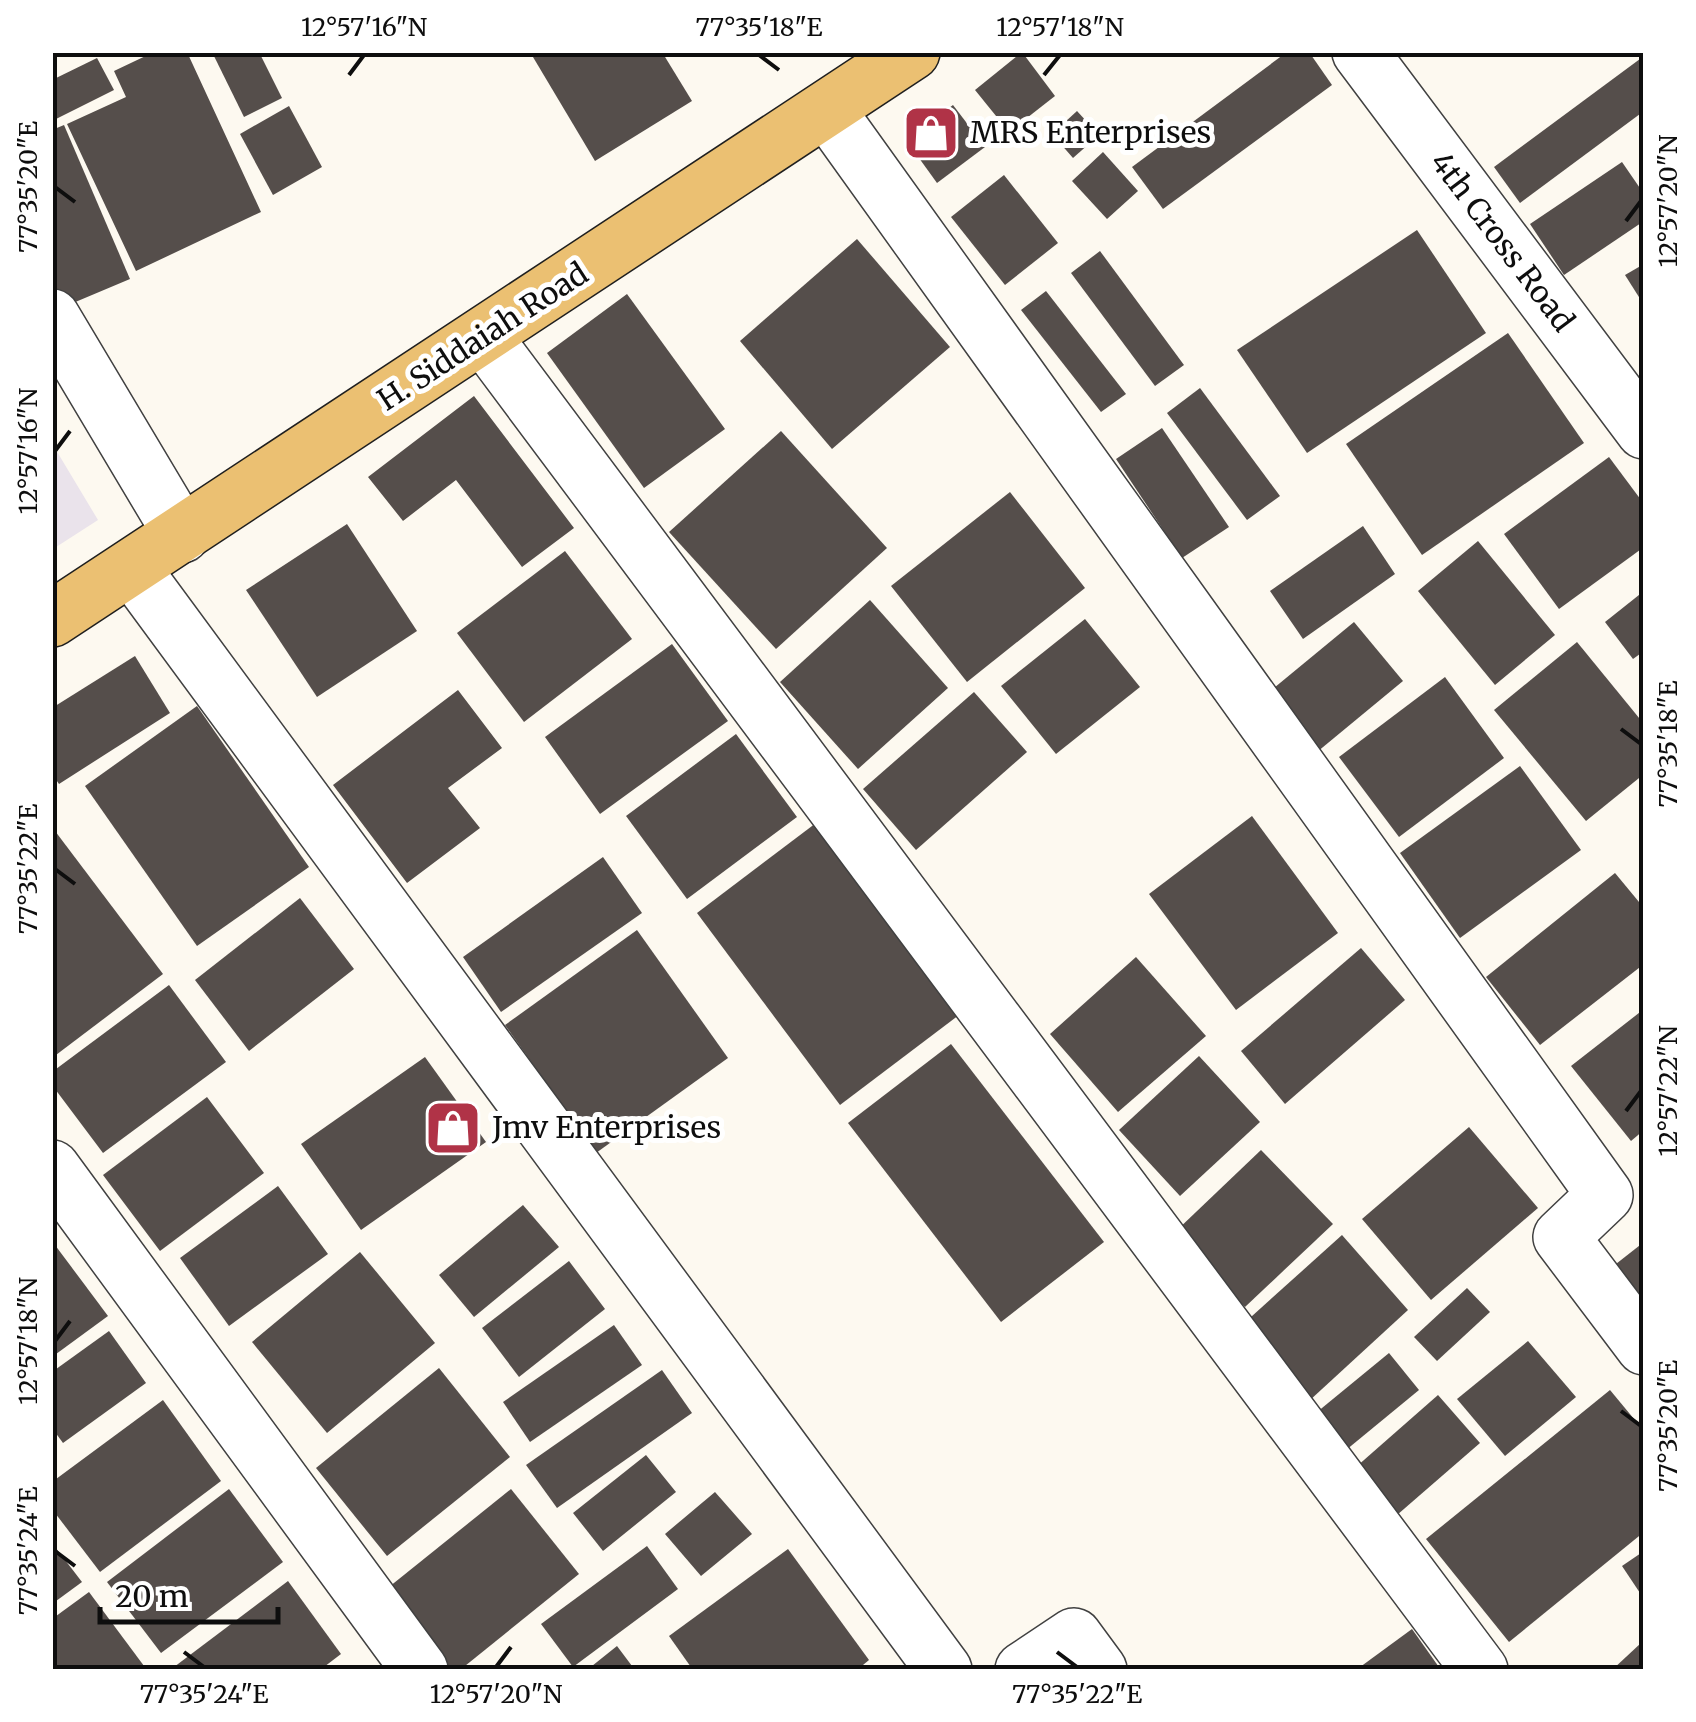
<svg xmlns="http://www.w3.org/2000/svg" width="1696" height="1722" font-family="Merriweather,serif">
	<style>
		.industrial { fill: #eae3eb }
		.building { fill: #554e4b }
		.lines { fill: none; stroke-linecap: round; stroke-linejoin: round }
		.minor-casing { stroke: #414141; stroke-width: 58 }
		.primary-casing { stroke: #1f1f1f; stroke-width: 58 }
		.minor { stroke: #fff; stroke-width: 55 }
		.primary { stroke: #ebc072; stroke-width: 55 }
		.ticks { fill: none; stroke: #0e0e0e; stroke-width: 4 }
		.labels { text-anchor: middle; stroke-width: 10; stroke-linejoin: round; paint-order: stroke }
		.poi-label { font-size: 30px; fill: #0e0e0e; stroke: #fff; text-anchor: start }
		.street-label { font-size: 30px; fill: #0e0e0e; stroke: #fff }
		.neatline { fill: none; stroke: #0e0e0e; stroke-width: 4 }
		.ticks-label { font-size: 25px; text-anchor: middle; fill: #0e0e0e }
	</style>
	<rect width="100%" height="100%" fill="#fdf9f0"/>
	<!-- industrial -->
	<path class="industrial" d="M53,445L98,520L53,549H52Z"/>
	<!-- building -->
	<g class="building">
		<path d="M154,52H187L261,212L136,271L67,124L126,97L114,71Z"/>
		<path d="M212,52H259L282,98L244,117Z"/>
		<path d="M530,52H662L692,101L595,161Z"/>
		<path d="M1022,52L1055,96L1009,132L975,90Z"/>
		<path d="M1287,52H1309L1332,85L1163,209L1132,167Z"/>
		<path d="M1644,56V111L1520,203L1494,167Z"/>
		<path d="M97,58L114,90L52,121V80Z"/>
		<path d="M953,105L985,147L937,183L906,140Z"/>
		<path d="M289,106L322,167L273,195L240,134Z"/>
		<path d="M1077,111L1099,135L1073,158L1052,134Z"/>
		<path d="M64,125L130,279L54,311L52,130Z"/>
		<path d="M1103,152L1138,191L1107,219L1072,181Z"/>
		<path d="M1622,162L1644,194V221L1564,275L1530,224Z"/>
		<path d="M1004,175L1058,243L1005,285L951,217Z"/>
		<path d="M1417,230L1486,333L1307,453L1237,350Z"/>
		<path d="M857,239L950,347L832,449L740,341Z"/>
		<path d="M1100,251L1184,365L1155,386L1071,273Z"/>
		<path d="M1644,264V305L1625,275Z"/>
		<path d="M1046,291L1126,394L1101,412L1021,310Z"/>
		<path d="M627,294L725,429L644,488L547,353Z"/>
		<path d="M1508,333L1584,443L1422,555L1346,444Z"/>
		<path d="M1200,388L1280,496L1247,520L1167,413Z"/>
		<path d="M474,396L574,528L522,567L456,480L403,521L368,477Z"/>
		<path d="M1162,428L1229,527L1182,558L1116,459Z"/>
		<path d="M781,431L887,548L776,649L669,532Z"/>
		<path d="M1609,457L1644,504V547L1559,609L1504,534Z"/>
		<path d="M1010,492L1085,588L967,682L891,586Z"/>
		<path d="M347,524L417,631L317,697L246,590Z"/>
		<path d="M1363,526L1395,574L1303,639L1270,591Z"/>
		<path d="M1478,541L1555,635L1495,685L1418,591Z"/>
		<path d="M565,551L632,639L524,722L457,633Z"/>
		<path d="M1644,591V651L1633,659L1605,622Z"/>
		<path d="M870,600L948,688L858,769L780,682Z"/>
		<path d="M1085,619L1140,687L1056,754L1001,686Z"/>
		<path d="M1354,622L1403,681L1311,757L1263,697Z"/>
		<path d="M1577,642L1644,724V774L1586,821L1494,710Z"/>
		<path d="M672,644L728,721L600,814L545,737Z"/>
		<path d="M135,656L170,713L59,784L52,774V708Z"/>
		<path d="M1445,677L1504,758L1399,837L1339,757Z"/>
		<path d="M458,690L502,748L448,788L480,828L407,883L333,785Z"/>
		<path d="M974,692L1027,752L916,850L863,789Z"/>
		<path d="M197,706L309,867L197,946L85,786Z"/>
		<path d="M736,734L797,817L687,899L626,816Z"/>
		<path d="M1520,766L1581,850L1460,938L1400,853Z"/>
		<path d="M1252,816L1338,933L1236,1010L1149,894Z"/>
		<path d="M816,823L959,1015L840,1105L697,913Z"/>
		<path d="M52,827L163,974L52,1058Z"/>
		<path d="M603,857L642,913L501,1012L463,957Z"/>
		<path d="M1615,873L1644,908V964L1540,1045L1486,977Z"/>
		<path d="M300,898L354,969L249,1051L195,980Z"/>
		<path d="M637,930L728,1058L596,1153L505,1025Z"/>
		<path d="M1361,948L1405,1000L1285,1104L1241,1051Z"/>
		<path d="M1136,957L1206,1036L1118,1112L1050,1034Z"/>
		<path d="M169,985L226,1062L103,1153L52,1085V1072Z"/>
		<path d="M1644,1009V1130L1631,1141L1571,1066Z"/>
		<path d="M951,1044L1104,1242L1001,1322L848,1123Z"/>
		<path d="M1199,1056L1260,1122L1180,1196L1119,1130Z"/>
		<path d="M425,1057L486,1142L361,1230L301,1144Z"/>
		<path d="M207,1097L264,1173L160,1251L103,1175Z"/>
		<path d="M1469,1127L1538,1208L1431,1300L1362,1219Z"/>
		<path d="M1261,1150L1333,1224L1245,1307L1174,1233Z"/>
		<path d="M278,1186L328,1254L229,1326L180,1258Z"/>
		<path d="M523,1205L559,1247L474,1317L439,1275Z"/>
		<path d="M1342,1235L1408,1310L1309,1401L1241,1326Z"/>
		<path d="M52,1241L108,1316L52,1357Z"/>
		<path d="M1644,1242V1318L1607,1271Z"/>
		<path d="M360,1252L435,1343L327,1433L252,1342Z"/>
		<path d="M569,1261L605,1309L519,1377L482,1328Z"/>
		<path d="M1467,1288L1490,1312L1437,1361L1414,1337Z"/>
		<path d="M614,1325L642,1365L530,1442L503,1402Z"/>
		<path d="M109,1331L146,1383L63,1443L52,1428V1372Z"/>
		<path d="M1528,1341L1576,1397L1505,1456L1457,1399Z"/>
		<path d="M1389,1353L1419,1390L1340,1455L1311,1417Z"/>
		<path d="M439,1368L510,1457L387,1556L316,1468Z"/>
		<path d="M662,1370L692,1413L557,1508L526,1465Z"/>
		<path d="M1610,1390L1644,1431V1532L1509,1642L1426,1539Z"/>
		<path d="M1438,1395L1480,1443L1397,1515L1356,1467Z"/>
		<path d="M163,1400L221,1481L100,1572L52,1509V1482Z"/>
		<path d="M646,1455L676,1492L603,1551L573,1513Z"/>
		<path d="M229,1489L283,1562L161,1653L107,1582Z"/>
		<path d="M511,1489L579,1574L460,1670H446L384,1591Z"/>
		<path d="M715,1492L752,1534L701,1576L665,1534Z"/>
		<path d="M52,1543L82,1582L52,1604Z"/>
		<path d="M647,1546L678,1589L573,1667L541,1624Z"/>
		<path d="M788,1549L869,1660L857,1670H693L669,1636Z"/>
		<path d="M1644,1551V1599L1622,1566Z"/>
		<path d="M288,1581L341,1654L320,1670H170Z"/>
		<path d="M89,1592L147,1670H52V1619Z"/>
		<path d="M1412,1629L1441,1670H1356Z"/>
		<path d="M1641,1643L1644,1670H1612Z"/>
		<path d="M617,1646L635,1670H587Z"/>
	</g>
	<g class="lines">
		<!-- minor casing -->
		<g class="minor-casing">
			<g id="minor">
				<path d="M1360,52L1644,431"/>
				<path d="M827,110L1605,1195L1561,1237L1644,1347"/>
				<path d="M52,317L182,535"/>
				<path d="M483,336L1480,1670"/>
				<path d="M132,568L944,1670"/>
				<path d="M52,1168L420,1670"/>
				<path d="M1023,1670L1074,1636L1099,1670"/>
			</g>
		</g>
		<!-- primary casing -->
		<g class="primary-casing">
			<path id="primary" d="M52,619L912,52"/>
		</g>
		<!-- minor -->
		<use href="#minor" class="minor"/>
		<!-- primary -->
		<use href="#primary" class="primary"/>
	</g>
	<!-- ticks -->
	<path class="ticks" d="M759,55L779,70M349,75L364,55M1044,75L1060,55M55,187L75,202M1626,221L1641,201M55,451L70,431M1621,729L1641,744M55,869L75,884M1626,1111L1641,1091M55,1341L70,1321M1621,1411L1641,1426M55,1551L75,1566M184,1652L204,1667M1057,1652L1077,1667M496,1667L511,1647"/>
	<!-- icons -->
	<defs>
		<g id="shop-square" transform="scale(2.875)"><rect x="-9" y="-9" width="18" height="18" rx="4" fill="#b03347" stroke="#fff"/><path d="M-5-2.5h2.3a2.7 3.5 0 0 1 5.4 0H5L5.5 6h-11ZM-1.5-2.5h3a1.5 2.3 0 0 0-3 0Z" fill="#fff"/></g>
	</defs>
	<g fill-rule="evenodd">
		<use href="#shop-square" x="931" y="133"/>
		<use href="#shop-square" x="453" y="1128"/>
	</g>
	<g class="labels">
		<!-- poi labels -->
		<g class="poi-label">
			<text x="970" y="143">MRS Enterprises</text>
			<text x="492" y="1138">Jmv Enterprises</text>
		</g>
		<!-- street labels -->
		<g class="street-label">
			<text transform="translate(1502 242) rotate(53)" y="10">4th Cross Road</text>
			<text transform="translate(483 337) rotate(-33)" y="10">H. Siddaiah Road</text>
		</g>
	</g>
	<!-- border -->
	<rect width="1696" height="1722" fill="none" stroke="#ffffff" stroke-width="110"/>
	<!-- scale -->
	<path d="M100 1607v15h178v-15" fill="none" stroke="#0e0e0e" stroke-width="5"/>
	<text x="115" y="1607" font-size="30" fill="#0e0e0e" stroke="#ffffff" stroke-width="8" paint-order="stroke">20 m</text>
	<rect x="55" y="55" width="1586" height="1612" class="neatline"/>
	<g class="ticks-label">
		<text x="364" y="36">12°57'16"N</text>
		<text x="759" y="36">77°35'18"E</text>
		<text x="1060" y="36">12°57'18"N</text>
		<text transform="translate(28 187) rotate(-90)" y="9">77°35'20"E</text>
		<text transform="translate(1668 201) rotate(-90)" y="9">12°57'20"N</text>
		<text transform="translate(28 451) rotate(-90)" y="9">12°57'16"N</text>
		<text transform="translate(1668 744) rotate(-90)" y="9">77°35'18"E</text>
		<text transform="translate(28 869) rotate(-90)" y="9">77°35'22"E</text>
		<text transform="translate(1668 1091) rotate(-90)" y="9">12°57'22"N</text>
		<text transform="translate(28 1341) rotate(-90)" y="9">12°57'18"N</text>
		<text transform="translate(1668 1426) rotate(-90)" y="9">77°35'20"E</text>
		<text transform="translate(28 1551) rotate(-90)" y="9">77°35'24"E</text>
		<text x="204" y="1703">77°35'24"E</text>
		<text x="496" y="1703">12°57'20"N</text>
		<text x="1077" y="1703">77°35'22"E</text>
	</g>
</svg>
